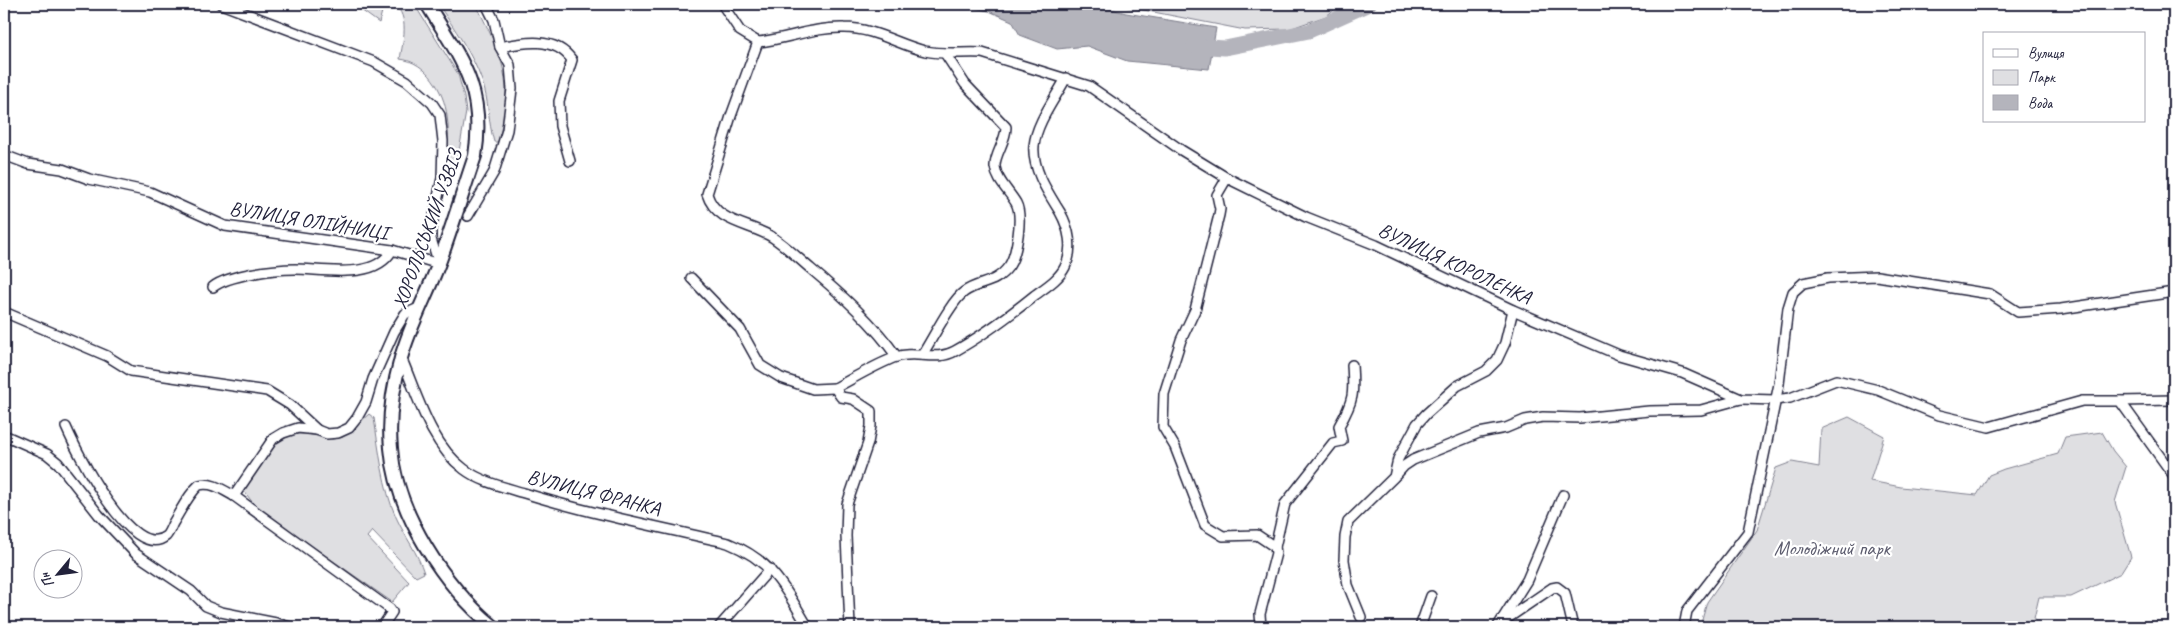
<svg xmlns="http://www.w3.org/2000/svg" width="2178" height="631" font-family="Caveat,sans-serif">
	<style>
		.green { fill: #dfdfe2; stroke: #80808e }
		.water { fill: #b4b4bc; stroke: #7a7a88 }
		.lines { fill: none; stroke-linecap: round; stroke-linejoin: round }
		.river { stroke: #b4b4bc; stroke-width: 15 }
		.minor-casing { stroke: #22223b; stroke-width: 12 }
		.secondary-casing { stroke: #22223b; stroke-width: 16 }
		.minor { stroke: #fff; stroke-width: 9 }
		.secondary { stroke: #fff; stroke-width: 12 }
		.labels { text-anchor: middle; stroke-width: 4.5; stroke-linejoin: round; paint-order: stroke }
		.street-label { font-size: 20px; fill: #22223b; stroke: #fff }
		.park-label { font-size: 20px; fill: #5b5b6d; stroke: #fff }
	</style>
	<rect width="100%" height="100%" fill="#fff"/>
	<filter id="ink" filterUnits="userSpaceOnUse"><feTurbulence type="fractalNoise" baseFrequency=".02" numOctaves="2"/><feDisplacementMap in="SourceGraphic" scale="10" xChannelSelector="R" yChannelSelector="G"/><feConvolveMatrix kernelMatrix="1 2 1 2 8 2 1 2 1" color-interpolation-filters="sRGB"/></filter>
	<g filter="url(#ink)">
		<!-- green -->
		<g class="green">
			<path d="M340,4H384L379,23L361,10Z"/>
			<path d="M394,4H414L458,74L464,97L466,112L459,151L453,175L449,179L446,175C447,156 450,135 447,116C444,91 427,62 400,59C403,41 410,17 394,4Z"/>
			<path d="M438,4H476C503,60 515,78 498,142H494C488,122 489,100 482,81C472,53 454,28 438,4Z"/>
			<path d="M1113,4H1342L1326,16L1289,29L1245,30Z"/>
			<path d="M369,414L374,418C379,450 383,488 396,517C405,537 418,553 424,573L416,577L372,531L367,537L409,582L392,602L256,507L244,491L246,482L274,443L294,434H307L332,439L343,437Z"/>
			<path d="M1849,417L1884,436L1870,481L1901,487L1977,495L1989,475L2004,469L2058,454L2065,437L2102,432L2113,451L2126,467L2115,502L2131,557L2121,573L2071,597H2039L2032,627H1700L1707,602L1757,530L1776,468L1792,462L1819,467L1821,429Z"/>
		</g>
		<!-- water -->
		<path class="water" d="M953,4H1092L1126,13L1216,28L1209,69L1127,61L1087,46L1057,49L1020,35L1012,21L989,11Z"/>
		<g class="lines">
			<!-- river -->
			<path class="river" d="M1194,46L1225,48L1309,31L1369,4"/>
			<!-- minor casing -->
			<g class="minor-casing">
				<g id="minor">
					<path d="M221,4L374,62L407,81L432,103L440,115L443,141L442,178L431,230V239L439,264"/>
					<path d="M722,4L740,31L758,42C787,39 814,27 844,28C874,28 897,44 925,51C944,55 962,52 982,53L1089,86L1181,150L1227,178L1306,217L1376,245L1513,310L1619,355L1682,373L1741,399L1775,400L1790,398L1836,380L1878,390L1939,415L1989,427L2082,401H2120L2174,476"/>
					<path d="M758,42L731,116L707,194C716,223 749,223 772,237C786,246 798,258 811,269C842,295 873,323 897,357"/>
					<path d="M500,47C524,42 555,36 572,60L559,101L560,126L570,161"/>
					<path d="M4,155L28,164L62,169L89,179L150,192L225,226L392,250L439,264"/>
					<path d="M1227,178L1217,195L1220,209L1219,215L1195,310L1181,340L1164,394L1163,427L1175,447L1205,525L1223,536L1257,535L1275,547L1276,553L1260,614L1261,627"/>
					<path d="M468,216L494,172L507,130L512,89L510,65L500,47L494,20L486,4"/>
					<path d="M691,278L740,329L760,365L781,378L813,389L835,388"/>
					<path d="M213,287C228,275 274,269 295,269C323,269 375,281 392,250"/>
					<path d="M4,312L107,356L131,371L267,391L290,405L317,430"/>
					<path d="M922,355C932,340 951,301 964,292C981,280 994,286 1009,266C1017,254 1023,216 1016,203C1009,191 997,181 995,167C994,155 1006,142 1006,127L965,84L946,55"/>
					<path d="M401,357C417,394 430,444 464,469C481,482 504,487 524,493C591,514 660,527 728,543C773,561 785,588 808,627"/>
					<path d="M2120,401L2174,400"/>
					<path d="M66,427C76,450 132,564 166,536C169,533 171,527 173,523C181,510 188,495 199,485C213,482 223,490 234,496L390,609L392,612L382,627"/>
					<path d="M4,435L47,454L58,463L99,515L136,554L191,591L206,606L221,612L276,623L290,627"/>
					<path d="M1396,475L1404,466L1413,460L1479,433L1506,428L1525,420L1543,417L1580,418L1649,411L1701,410L1741,399"/>
					<path d="M234,496L273,439L283,433L298,428L317,430L327,434L338,433L349,428L357,418L366,402L373,379L394,332L405,314L419,308"/>
					<path d="M1275,547L1285,504L1333,443L1342,441L1339,426C1354,400 1354,394 1352,365"/>
					<path d="M1361,617L1348,585L1344,560L1345,537L1348,522L1394,477L1398,459L1417,424L1426,414L1457,386L1486,371L1497,360L1505,343L1513,310"/>
					<path d="M1505,620L1552,588L1557,587L1565,593L1573,627"/>
					<path d="M1498,626L1527,580L1563,495"/>
					<path d="M719,627L770,569"/>
					<path d="M850,627L846,536L847,504L868,443L871,426V411L853,399L841,397L835,388C854,378 875,365 896,357C915,350 936,362 955,351C984,335 1009,316 1035,295C1046,287 1059,279 1065,267C1074,249 1069,228 1060,212C1049,194 1032,170 1034,146C1036,123 1055,99 1066,78"/>
					<path d="M1420,627L1431,596"/>
					<path d="M1684,627L1687,611L1748,532L1779,384L1788,308L1793,292L1803,283L1828,278L1877,276L1990,294L2018,312L2061,309L2174,292"/>
				</g>
			</g>
			<!-- secondary casing -->
			<g class="secondary-casing">
				<path id="secondary" d="M427,4C460,58 486,88 475,156C463,191 452,228 439,263C427,295 410,325 401,358C393,387 388,418 391,448C396,513 444,586 494,627"/>
			</g>
			<!-- minor -->
			<use href="#minor" class="minor"/>
			<!-- secondary -->
			<use href="#secondary" class="secondary"/>
		</g>
	</g>
	<g class="labels">
		<!-- street labels -->
		<g class="street-label">
			<text transform="translate(309 220) rotate(9)" y="7">ВУЛИЦЯ ОЛІЙНИЦІ</text>
			<text transform="translate(427 229) rotate(-70)" y="7">ХОРОЛЬСЬКИЙ УЗВІЗ</text>
			<text transform="translate(1455 263) rotate(25)" y="7">ВУЛИЦЯ КОРОЛЕНКА</text>
			<text transform="translate(594 492) rotate(14)" y="7">ВУЛИЦЯ ФРАНКА</text>
		</g>
		<!-- park labels -->
		<g class="park-label">
			<text x="1832" y="555">Молодіжний парк</text>
		</g>
	</g>
	<!-- margin -->
	<rect width="2178" height="631" fill="none" stroke="#fff" stroke-width="20"/>
	<rect x="10" y="10" width="2158" height="611" fill="none" stroke="#22223b" stroke-width="2" filter="url(#ink)"/>
	<!-- legend -->
	<rect x="1983" y="32" width="162" height="90" fill="#ffffff" stroke="#a7a7b1"/>
	<rect x="1993" y="49" width="25" height="8" fill="#ffffff" stroke="#a7a7b1"/>
	<text x="2028" y="58" font-size="15" fill="#22223b">Вулиця</text>
	<rect x="1993" y="70" width="25" height="15" fill="#dfdfe2" stroke="#a7a7b1"/>
	<text x="2028" y="82" font-size="15" fill="#22223b">Парк</text>
	<rect x="1993" y="95" width="25" height="15" fill="#b4b4bc" stroke="#a7a7b1"/>
	<text x="2028" y="108" font-size="15" fill="#22223b">Вода</text>
	<!-- north arrow -->
	<g transform="translate(58 574) rotate(241)"><circle r="24" fill="#ffffff" stroke="#a7a7b1"/>
	<path d="M0-4L9 19L0 12L-9 19Z" fill="#22223b"/>
	<text y="-8" font-size="14" font-weight="bold" text-anchor="middle" fill="#22223b">Пн</text>
	</g>
</svg>
